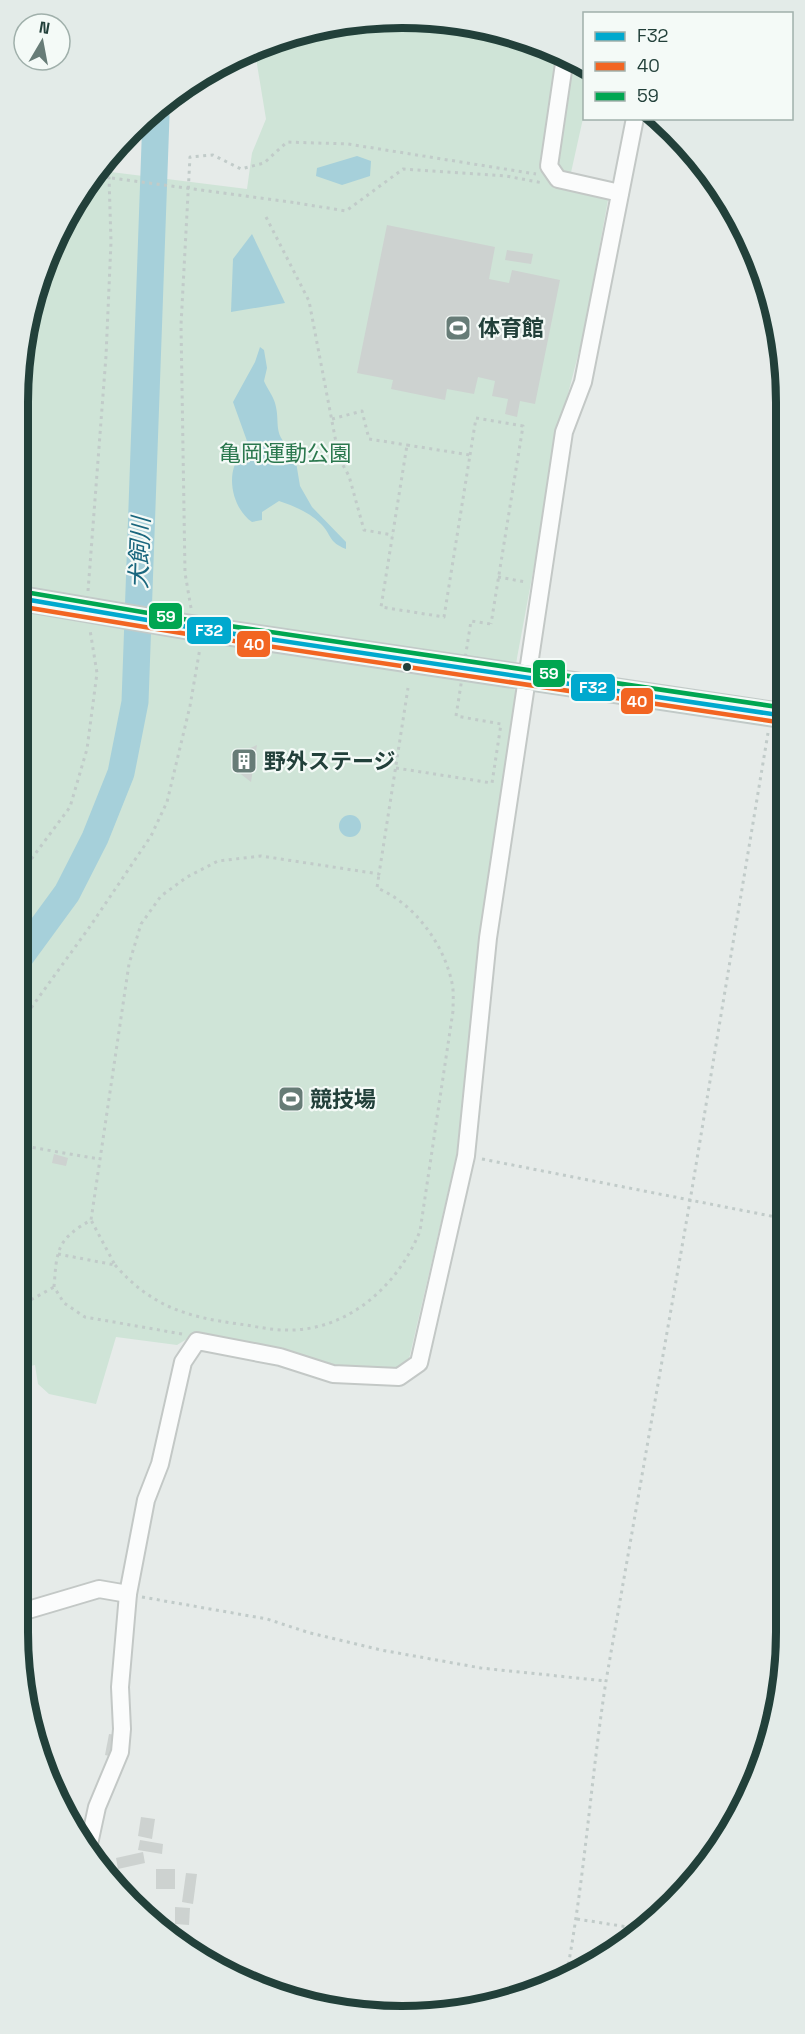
<svg xmlns="http://www.w3.org/2000/svg" width="805" height="2034" font-family="'Space Grotesk','Noto Sans JP',sans-serif">
	<style>
		.green { fill: #cfe4d7 }
		.water { fill: #a6d0da }
		.lines { fill: none; stroke-linecap: round; stroke-linejoin: round }
		.river { stroke: #a6d0da; stroke-width: 27 }
		.building { fill: #cdd2d0 }
		.minor-casing { stroke: #c3c8c6; stroke-width: 20 }
		.highway-casing { stroke: #c2cac8; stroke-width: 27 }
		.path { stroke: #c1cbc9; stroke-width: 3; stroke-dasharray: 3 4.5; stroke-linecap: butt }
		.minor { stroke: #fbfcfc; stroke-width: 16 }
		.highway { stroke: #bbc4c2; stroke-width: 24 }
		.path-bridge { stroke: #c1cbc9; stroke-width: 3; stroke-dasharray: 3 4.5; stroke-linecap: butt }
		.bus-1-casing { stroke: #f4faf7; stroke-width: 9 }
		.bus-2-casing { stroke: #f4faf7; stroke-width: 9 }
		.bus-3-casing { stroke: #f4faf7; stroke-width: 9 }
		.bus-1 { stroke: #00a9ce; stroke-width: 4.5 }
		.bus-2 { stroke: #f26522; stroke-width: 4.5 }
		.bus-3 { stroke: #00a651; stroke-width: 4.5 }
		.bus-dot { fill: #22403a; stroke: #f4faf7; stroke-width: 2 }
		.labels { text-anchor: middle; stroke-width: 4.5; stroke-linejoin: round; paint-order: stroke }
		.poi-label { font-size: 22px; font-weight: bold; fill: #22403a; stroke: #f4faf7; text-anchor: start }
		.park-label { font-size: 22px; fill: #2b784e; stroke: #f4faf7 }
		.water-label { font-size: 24px; font-style: italic; fill: #1a677e; stroke: #f4faf7 }
		.rim { fill: none; stroke: #22403a; stroke-width: 8 }
		.line-badge { stroke: #f4faf7; stroke-width: 2 }
		.badge-label { font-size: 16px; text-anchor: middle; font-weight: bold; fill: #fff }
	</style>
	<rect width="100%" height="100%" fill="#e6ebe9"/>
	<!-- green -->
	<path class="green" d="M377,19L526,38L584,67V114L568,186L600,191L608,200L584,332L561,421L517,658L513,688L519,695L489,873L456,1158L409,1359L398,1368L338,1367L284,1350L195,1334L177,1345L116,1337L96,1404L49,1394L38,1384L35,1365L18,1369V403L38,279L115,147L111,172L247,189L252,153L266,119L255,52Z"/>
	<!-- water -->
	<g class="water">
		<path d="M357,156L371,161L370,176L342,185L316,176L317,168Z"/>
		<path d="M252,234L285,303L231,312L233,259Z"/>
		<path d="M260,347L264,350L267,368L264,381C267,388 273,396 275,403C281,423 271,436 294,450L300,486L312,507L346,542V549C328,542 332,535 321,524C309,512 294,506 279,501L262,512V520L252,522C236,511 228,486 234,467C237,458 243,449 247,441L233,402L255,362Z"/>
		<circle cx="350" cy="826" r="11"/>
	</g>
	<g class="lines">
		<!-- river -->
		<path class="river" d="M18,960L67,893L95,838L121,773L135,702L156,116"/>
	</g>
	<!-- building -->
	<g class="building">
		<path d="M387,225L495,247L489,279L509,283L512,270L560,280L535,404L520,401L517,417L505,414L508,399L492,396L495,381L478,377L474,394L447,389L445,400L391,389L393,380L357,373Z"/>
		<path d="M507,250L533,254L531,264L505,260Z"/>
		<path d="M257,745L251,782L233,768L235,755Z"/>
		<path d="M54,1154L68,1158L66,1166L52,1163Z"/>
		<path d="M109,1734L117,1735L114,1757L105,1755Z"/>
		<path d="M37,1743L45,1745L43,1756L38,1755Z"/>
		<path d="M141,1817L155,1819L152,1839L138,1836Z"/>
		<path d="M140,1840L163,1844L162,1854L138,1850Z"/>
		<path d="M143,1852L145,1863L118,1869L116,1858Z"/>
		<rect x="156" y="1869" width="19" height="20"/>
		<path d="M186,1873L197,1874L193,1904L182,1902Z"/>
		<path d="M175,1907L190,1908L189,1925L175,1924Z"/>
	</g>
	<g class="lines">
		<!-- minor casing -->
		<g class="minor-casing">
			<g id="minor">
				<path d="M565,57L549,166L558,179L620,193"/>
				<path d="M18,1613L99,1589L128,1594"/>
				<path d="M89,1844L97,1807L120,1752L122,1729L120,1687L128,1594L146,1500L160,1464L183,1362L197,1341L280,1357L333,1374L399,1377L419,1363L466,1156L488,938L564,432L583,382L635,118"/>
			</g>
		</g>
		<!-- highway casing -->
		<g class="highway-casing">
			<path id="highway" d="M18,598L188,627L785,716"/>
		</g>
		<!-- path -->
		<g class="path">
			<path d="M98,176L112,178"/>
			<path d="M297,203L346,211L403,169L506,176L543,183"/>
			<path d="M266,217L309,301L339,458L349,476L364,530L393,535"/>
			<path d="M332,419L362,411L369,439L407,445"/>
			<path d="M407,445L470,455L444,617L381,607Z"/>
			<path d="M470,455L476,418L523,426L491,624"/>
			<path d="M498,577L526,582"/>
			<path d="M88,591L106,356L111,242L109,177L116,147"/>
			<path d="M191,608L185,573L181,325L190,157L213,155L241,169L264,163L287,142L348,144L536,174"/>
			<path d="M778,698L784,666"/>
			<path d="M396,768L492,783L501,724L456,716"/>
			<path d="M18,877L70,807L87,749L97,673L90,630"/>
			<path d="M18,1026L91,925L151,836L167,802L190,706L200,648"/>
			<path d="M18,1145L99,1159"/>
			<path d="M482,1159L786,1219"/>
			<path d="M58,1254L115,1265L91,1220"/>
			<path d="M115,1265C151,1306 186,1317 239,1324C254,1326 270,1330 285,1330C347,1332 398,1286 420,1231L453,1011C453,1002 454,992 452,983C444,944 414,903 377,888L379,874"/>
			<path d="M18,1307L54,1287"/>
			<path d="M182,1334L85,1317L64,1303L54,1287C57,1250 56,1240 91,1220L129,964L141,924L161,896L187,877L218,861L261,856L379,874L408,688"/>
			<path d="M142,1597L267,1619L310,1633L381,1650L481,1668L606,1681"/>
			<path d="M577,1919L640,1929"/>
			<path d="M567,1972C585,1875 591,1778 606,1681L690,1201L768,733"/>
		</g>
		<!-- minor -->
		<use href="#minor" class="minor"/>
		<!-- highway -->
		<use href="#highway" class="highway"/>
		<!-- path-bridge -->
		<g class="path-bridge">
			<path d="M112,178L297,203"/>
			<path d="M456,716L471,621L491,624"/>
		</g>
		<!-- bus-1 casing -->
		<g class="bus-1-casing">
			<path id="bus-1" d="M18,598L188,627L785,716"/>
		</g>
		<!-- bus-2 casing -->
		<g class="bus-2-casing">
			<path id="bus-2" d="M18,606L187,634L784,723"/>
		</g>
		<!-- bus-3 casing -->
		<g class="bus-3-casing">
			<path id="bus-3" d="M19,591L189,620L785,708"/>
		</g>
		<!-- bus-1 -->
		<use href="#bus-1" class="bus-1"/>
		<!-- bus-2 -->
		<use href="#bus-2" class="bus-2"/>
		<!-- bus-3 -->
		<use href="#bus-3" class="bus-3"/>
	</g>
	<!-- icons -->
	<defs>
		<g id="stadium-square" transform="scale(1.35)"><rect x="-9" y="-9" width="18" height="18" rx="4" fill="#677c77" stroke="#f4faf7"/><path d="M0-5a6.5 5 0 1 0 0 10a6.5 5 0 1 0 0-10ZM-3.5-1.8h7v3.6h-7Z" fill="#fff"/></g>
		<g id="building-square" transform="scale(1.35)"><rect x="-9" y="-9" width="18" height="18" rx="4" fill="#677c77" stroke="#f4faf7"/><path d="M-4-6H4V6H1V3H-1V6H-4ZM-2.5-4.3h1.7v1.8h-1.7ZM.8-4.3h1.7v1.8H.8ZM-2.5-1h1.7V.8h-1.7ZM.8-1h1.7V.8H.8Z" fill="#fff"/></g>
	</defs>
	<g fill-rule="evenodd">
		<use href="#stadium-square" x="458" y="328"/>
		<use href="#building-square" x="244" y="761"/>
		<use href="#stadium-square" x="291" y="1099"/>
	</g>
	<!-- markers -->
	<circle class="bus-dot" cx="407" cy="667" r="5"/>
	<g class="labels">
		<!-- poi labels -->
		<g class="poi-label">
			<text x="478" y="336">体育館</text>
			<text x="264" y="769">野外ステージ</text>
			<text x="310" y="1107">競技場</text>
		</g>
		<!-- park labels -->
		<g class="park-label">
			<text x="285" y="461">亀岡運動公園</text>
		</g>
		<!-- water labels -->
		<g class="water-label">
			<text transform="translate(140 553) rotate(-88)" y="8">犬飼川</text>
		</g>
	</g>
	<!-- crop -->
	<path d="M0 0H805V2034H0ZM402 28H402A374 374 0 0 1 776 402V1632A374 374 0 0 1 402 2006H402A374 374 0 0 1 28 1632V402A374 374 0 0 1 402 28Z" fill="#e3ebe8" fill-rule="evenodd"/>
	<path class="rim" d="M402 28H402A374 374 0 0 1 776 402V1632A374 374 0 0 1 402 2006H402A374 374 0 0 1 28 1632V402A374 374 0 0 1 402 28Z"/>
	<g class="line-badge">
		<rect x="148" y="602" width="35" height="28" rx="6" fill="#00a651"/>
		<rect x="186" y="616" width="46" height="29" rx="6" fill="#00a9ce"/>
		<rect x="236" y="630" width="35" height="28" rx="6" fill="#f26522"/>
		<rect x="532" y="659" width="34" height="29" rx="6" fill="#00a651"/>
		<rect x="570" y="673" width="46" height="29" rx="6" fill="#00a9ce"/>
		<rect x="620" y="687" width="34" height="28" rx="6" fill="#f26522"/>
	</g>
	<g class="badge-label">
		<text x="166" y="622">59</text>
		<text x="209" y="636">F32</text>
		<text x="254" y="650">40</text>
		<text x="549" y="679">59</text>
		<text x="593" y="693">F32</text>
		<text x="637" y="707">40</text>
	</g>
	<!-- legend -->
	<rect x="583" y="12" width="210" height="108" fill="#f4faf7" stroke="#a0b0ab" stroke-width="1.5"/>
	<rect x="595" y="32" width="30" height="9" fill="#00a9ce" stroke="#a0b0ab" stroke-width="1.5"/>
	<text x="637" y="42" font-size="18" fill="#22403a">F32</text>
	<rect x="595" y="62" width="30" height="9" fill="#f26522" stroke="#a0b0ab" stroke-width="1.5"/>
	<text x="637" y="72" font-size="18" fill="#22403a">40</text>
	<rect x="595" y="92" width="30" height="9" fill="#00a651" stroke="#a0b0ab" stroke-width="1.5"/>
	<text x="637" y="102" font-size="18" fill="#22403a">59</text>
	<!-- north arrow -->
	<g transform="translate(42 42) rotate(10)"><circle r="28" fill="#f4faf7" stroke="#a0b0ab" stroke-width="1.5"/>
	<path d="M0-4.5L10 22L0 15L-10 22Z" fill="#677c77"/>
	<text y="-9" font-size="16" font-weight="bold" text-anchor="middle" fill="#22403a">N</text>
	</g>
</svg>
